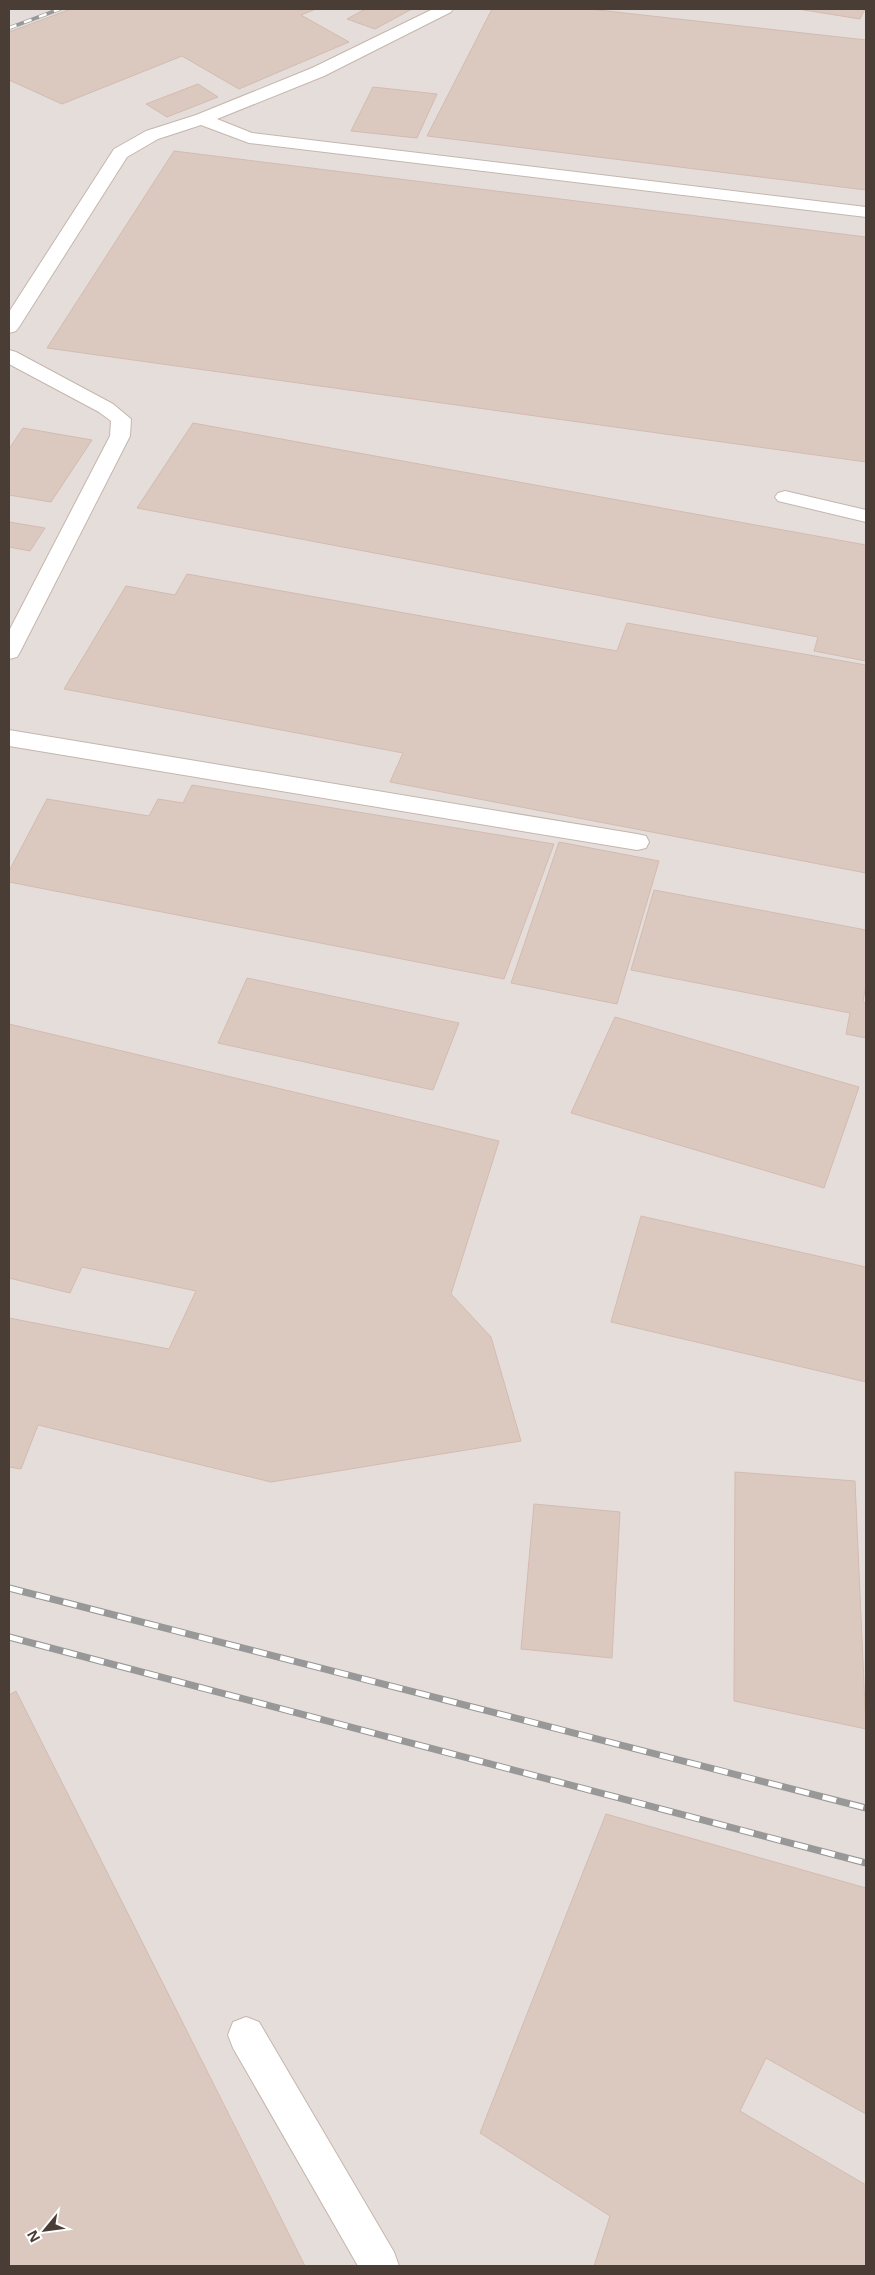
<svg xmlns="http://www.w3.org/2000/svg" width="875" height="2275" font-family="'Noto Sans',sans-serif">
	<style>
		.industrial { fill: #e5ddda }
		.building { fill: #dbc9c0; stroke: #d3bbb0 }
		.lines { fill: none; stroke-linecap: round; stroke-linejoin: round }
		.lane-casing { stroke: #c5b6ad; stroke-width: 2 }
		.lane { fill: #fff; fill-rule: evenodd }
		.rail-far1-casing { stroke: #989898; stroke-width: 4 }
		.rail-casing { stroke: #989898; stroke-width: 7 }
		.rail-far1 { stroke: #fff; stroke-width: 2.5; stroke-dasharray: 8; stroke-linecap: butt }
		.rail { stroke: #fff; stroke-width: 5; stroke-dasharray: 14; stroke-linecap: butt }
	</style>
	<rect width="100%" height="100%" fill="#f5eee9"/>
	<!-- industrial -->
	<rect class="industrial" x="9" y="9" width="857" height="2257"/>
	<!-- building -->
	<g class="building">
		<path d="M71,9H316L301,15L349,42L239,89L182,56L62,104L9,80V32Z"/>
		<path d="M365,9H412L375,29L347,19Z"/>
		<path d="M492,9H589L866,40V190L427,136Z"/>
		<path d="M798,9H865L860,19Z"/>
		<path d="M198,84L218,97L167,117L146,104Z"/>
		<path d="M373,87L437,94L417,138L351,131Z"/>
		<path d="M174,151L866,237V462L47,348Z"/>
		<path d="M193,423L866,545V661L814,651L818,637L137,508Z"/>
		<path d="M23,428L92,440L51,502L9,495V449Z"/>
		<path d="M9,522L45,528L30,551L9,547Z"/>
		<path d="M187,574L617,651L627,623L866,665V873L390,782L403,753L64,689L126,586L175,595Z"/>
		<path d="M192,785L554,844L504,979L9,882V871L47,799L149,816L158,799L183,803Z"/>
		<path d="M559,842L659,861L617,1004L511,983Z"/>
		<path d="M654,890L866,930V984L863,1002L866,1003V1038L846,1034L850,1013L631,970Z"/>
		<path d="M247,978L459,1023L433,1090L218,1043Z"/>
		<path d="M615,1017L859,1087L824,1188L571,1113Z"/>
		<path d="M9,1024L499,1141L451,1294L491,1337L521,1441L271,1482L38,1425L21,1469L9,1467V1318L169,1349L196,1291L82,1267L70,1293L9,1278Z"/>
		<path d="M641,1216L866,1267V1382L611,1322Z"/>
		<path d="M735,1472L855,1481L866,1729L734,1701Z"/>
		<path d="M534,1504L620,1512L612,1658L521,1649Z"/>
		<path d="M16,1691L305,2266H9V1695Z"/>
		<path d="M606,1814L866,1888V2114L766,2058L740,2111L866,2185V2266H594L610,2216L480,2133Z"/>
	</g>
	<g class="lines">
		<!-- lane casing -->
		<g class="lane-casing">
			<g id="lane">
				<path d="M433,9H453L451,12L324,76L217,119L252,133L866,207V217L249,143L201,125L158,139L127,157L19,327L16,331L9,333V312L114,149L146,131L196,115L312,68Z"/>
				<path d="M9,350L16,352L113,404L131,419L130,436L20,652L17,657L9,659V631L110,436L111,421L99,412L9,364Z"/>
				<path d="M785,491L866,510V522L778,501L775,497L778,493Z"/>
				<path d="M9,730L637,834L646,836L649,842L646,848L637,850L9,746Z"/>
				<path d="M246,2017L259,2022L394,2252L399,2266H358L233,2048L228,2035L233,2022Z"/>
			</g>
		</g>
		<!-- lane -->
		<use href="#lane" class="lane"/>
		<!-- rail-far1 casing -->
		<g class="rail-far1-casing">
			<path id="rail-far1" d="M9,28L60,9"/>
		</g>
		<!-- rail casing -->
		<g class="rail-casing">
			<g id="rail">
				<path d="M9,1588L866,1808"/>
				<path d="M9,1637L866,1863"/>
			</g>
		</g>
		<!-- rail-far1 -->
		<use href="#rail-far1" class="rail-far1"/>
		<!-- rail -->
		<use href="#rail" class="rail"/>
	</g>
	<!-- border -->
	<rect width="875" height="2275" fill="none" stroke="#4a3d36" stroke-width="20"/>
	<!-- north arrow -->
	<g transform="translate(45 2230) rotate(241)" stroke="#ffffff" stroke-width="4" paint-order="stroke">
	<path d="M0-4L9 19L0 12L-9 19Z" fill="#4a3d36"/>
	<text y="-8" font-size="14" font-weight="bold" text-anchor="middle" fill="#4a3d36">N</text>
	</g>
</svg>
